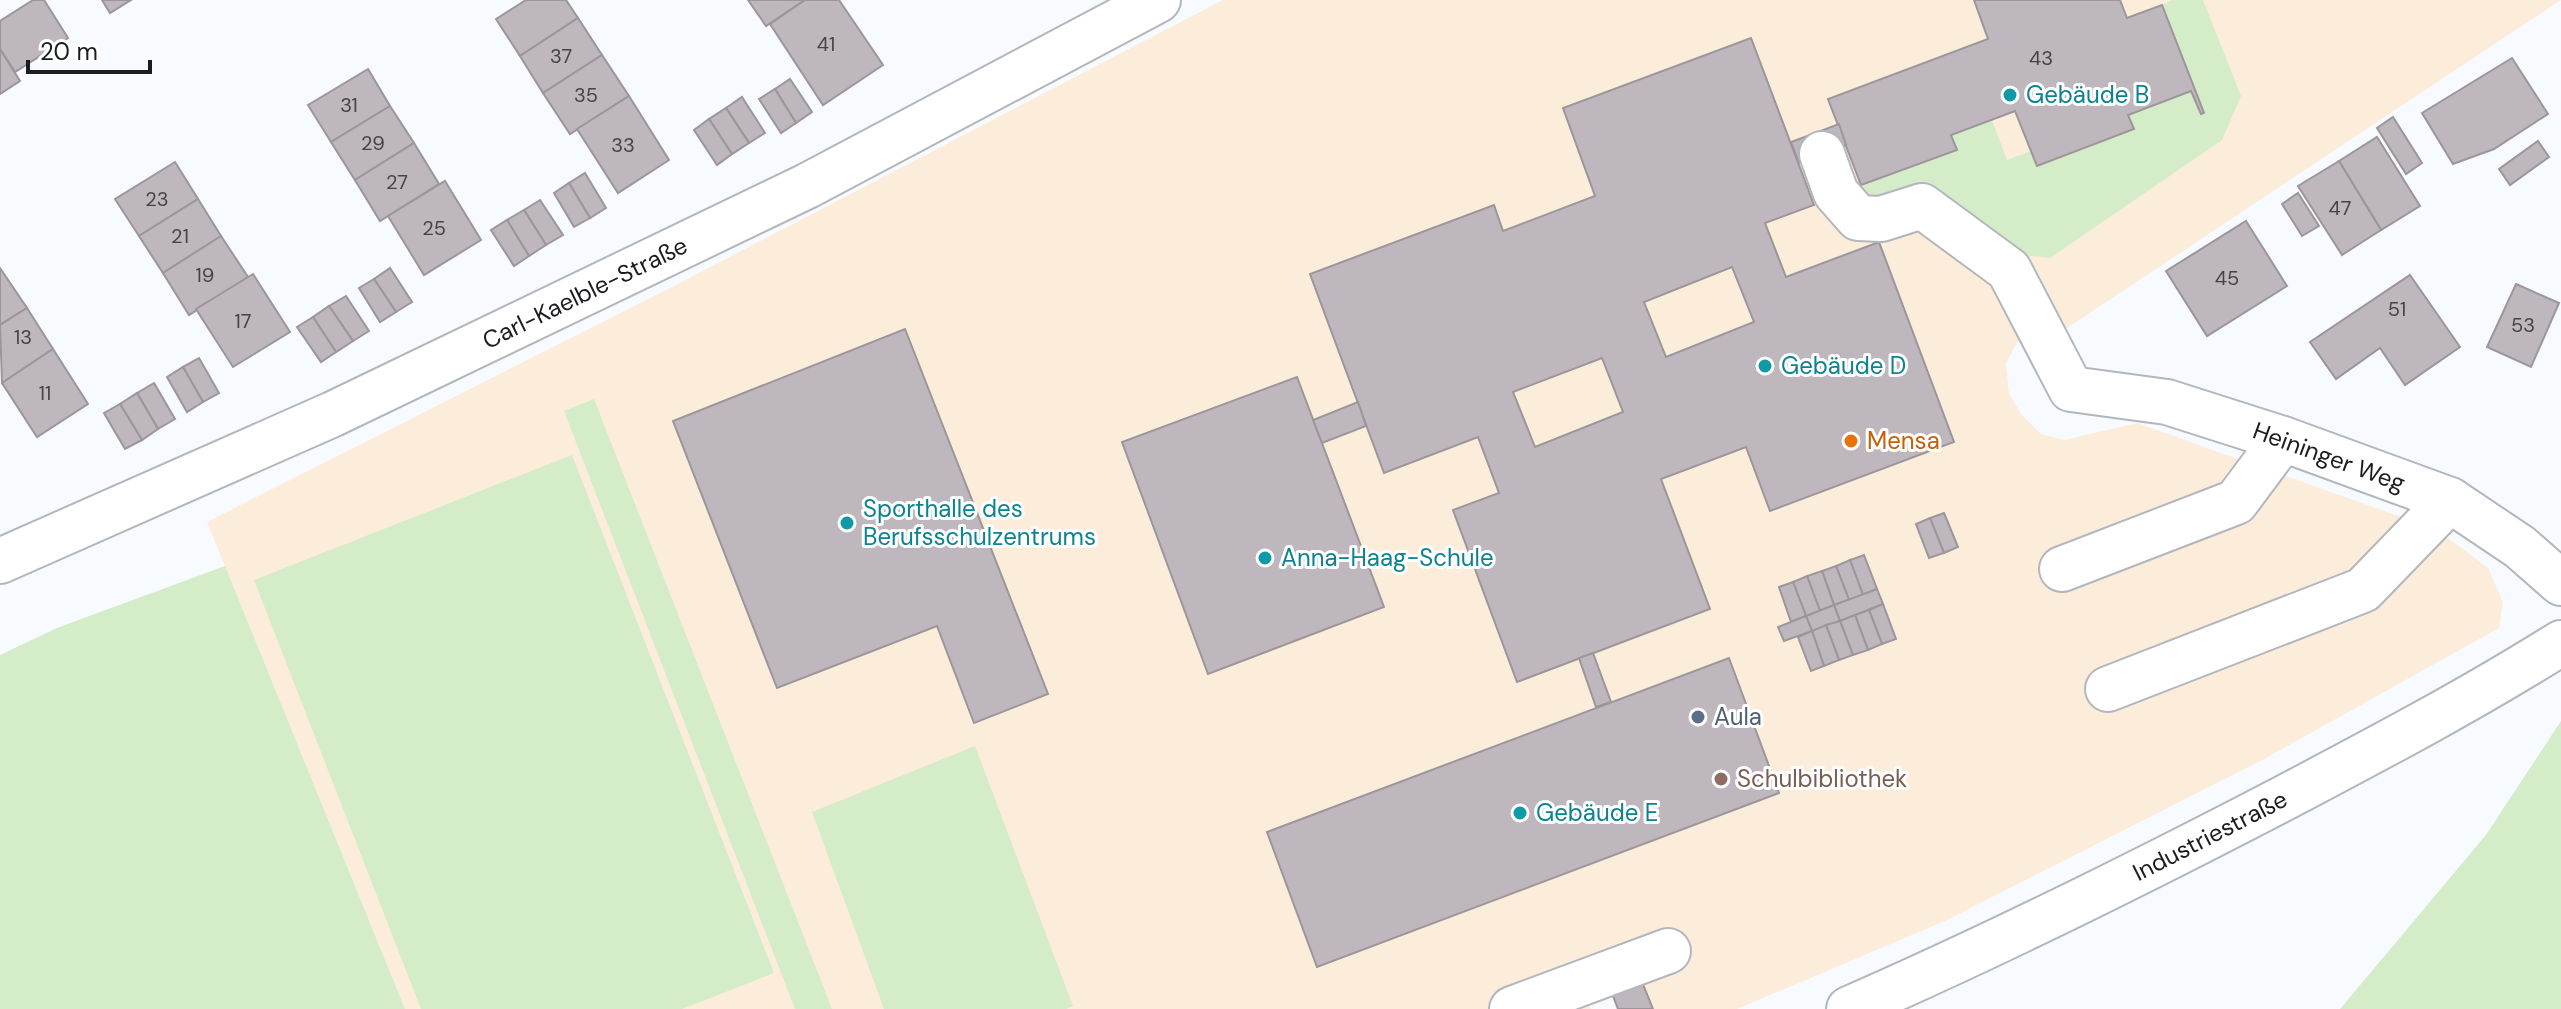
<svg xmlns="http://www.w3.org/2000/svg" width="2561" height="1009" font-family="'DM Sans',sans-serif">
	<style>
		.education { fill: #fcedda }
		.green { fill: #d4ecc7 }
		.building { fill: #beb7bd; stroke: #9c969b; stroke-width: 2; fill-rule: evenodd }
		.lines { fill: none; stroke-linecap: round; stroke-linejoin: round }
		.minor-casing { stroke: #b2b6bd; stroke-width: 48 }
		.minor { stroke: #fff; stroke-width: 44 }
		.culture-dot { fill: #0f9aa8; stroke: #fff; stroke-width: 3 }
		.food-dot { fill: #e8710a; stroke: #fff; stroke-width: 3 }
		.service-dot { fill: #5c6f8a; stroke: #fff; stroke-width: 3 }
		.education-dot { fill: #8d6e63; stroke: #fff; stroke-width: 3 }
		.labels { text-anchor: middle; stroke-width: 6; stroke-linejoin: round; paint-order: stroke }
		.number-label { font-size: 20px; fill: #444346 }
		.culture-label { font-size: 24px; fill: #0d838f; stroke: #fff; text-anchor: start }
		.street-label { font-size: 24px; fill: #1b1c1f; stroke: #fff }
		.food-label { font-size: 24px; fill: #c56008; stroke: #fff; text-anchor: start }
		.service-label { font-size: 24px; fill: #4e5e75; stroke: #fff; text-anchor: start }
		.education-label { font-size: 24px; fill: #785e54; stroke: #fff; text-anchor: start }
	</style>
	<rect width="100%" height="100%" fill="#f7fafe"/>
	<!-- education -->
	<path class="education" d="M1223,0H2561L2067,328L2056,321L2024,330L2006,363L2009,394L2021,414L2041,434L2065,440L2137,423L2407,519L2443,534L2488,568L2503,602L2499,628L2264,759L1945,921L1737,1009H1653L1640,977L1587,997L1591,1009H405L207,522L668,289Z"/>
	<!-- green -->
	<g class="green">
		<path d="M2172,0H2203L2241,96L2222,140L2050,258L2007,253L1871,211L1861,185L1957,149L1951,135L1992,120L2007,160L2031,151L2037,166L2133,129L2128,115L2191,91L2201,113L2204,112L2162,5Z"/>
		<path d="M594,399L832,1009H795L564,411Z"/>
		<path d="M572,455L774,973L682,1009H421L254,580Z"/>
		<path d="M225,566L405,1009H0V655L57,628Z"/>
		<path d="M2561,721V1009H2340L2486,835Z"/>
		<path d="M975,746L1073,1006L1066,1009H884L812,812Z"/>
	</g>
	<!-- building -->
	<g class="building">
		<path d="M33,0H44L68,38L15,72L0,49V21Z"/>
		<path d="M102,0H131L110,13Z"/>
		<path d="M526,0H566L578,18L520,56L496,19Z"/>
		<path d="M748,0H805L766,26Z"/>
		<path d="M805,0H839L883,65L823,105L770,24Z"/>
		<path d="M1974,0H2120L2127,18L2162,5L2204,113L2201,114L2191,91L2128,115L2134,129L2037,166L2015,111L1951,135L1957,150L1861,185L1828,99L1988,39Z"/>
		<path d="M578,18L602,55L543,93L520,56Z"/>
		<path d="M1751,38L1814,205L1765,223L1786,277L1879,242L1954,442L1770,511L1746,447L1661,479L1710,609L1517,682L1453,510L1499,493L1478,437L1384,473L1310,274L1494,205L1503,231L1595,196L1563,108ZM1732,267L1754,322L1666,357L1644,302ZM1602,358L1623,412L1535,447L1513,392Z"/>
		<path d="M0,49L20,81L0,94Z"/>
		<path d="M602,55L629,96L570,134L543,93Z"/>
		<path d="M2512,58L2548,114L2494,149L2453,164L2422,113Z"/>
		<path d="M368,69L390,106L331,142L308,105Z"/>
		<path d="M790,79L812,112L796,123L775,89Z"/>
		<path d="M775,89L796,123L781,133L759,99Z"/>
		<path d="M629,96L669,160L618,193L577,129Z"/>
		<path d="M742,97L765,133L749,143L726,108Z"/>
		<path d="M390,106L414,143L355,180L331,142Z"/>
		<path d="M726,108L749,143L732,154L709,119Z"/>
		<path d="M2393,117L2422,163L2406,174L2377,128Z"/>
		<path d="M709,119L732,154L717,165L694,130Z"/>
		<path d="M1839,124L1846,145L1799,163L1791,142Z"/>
		<path d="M2377,137L2420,206L2381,230L2339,161Z"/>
		<path d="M2538,141L2549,157L2510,185L2499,169Z"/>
		<path d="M414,143L439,184L380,221L355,180Z"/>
		<path d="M2339,161L2381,230L2342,255L2298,186Z"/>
		<path d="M175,162L198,199L139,236L115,199Z"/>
		<path d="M585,173L606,208L590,218L569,183Z"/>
		<path d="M445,181L481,240L424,275L388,216Z"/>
		<path d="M569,183L590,218L574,227L554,193Z"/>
		<path d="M2298,193L2319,226L2302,236L2282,204Z"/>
		<path d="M198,199L221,236L163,273L139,236Z"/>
		<path d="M540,200L563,235L546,245L524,210Z"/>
		<path d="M524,210L546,245L529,256L507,220Z"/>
		<path d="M507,220L529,256L514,266L491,230Z"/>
		<path d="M2246,221L2287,286L2207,336L2166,271Z"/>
		<path d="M221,236L248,277L189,315L163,273Z"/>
		<path d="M0,268L27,308L0,325Z"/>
		<path d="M390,268L412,302L396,312L374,279Z"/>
		<path d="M253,274L290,332L233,367L196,309Z"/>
		<path d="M2410,275L2460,347L2405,385L2380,348L2336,379L2310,342Z"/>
		<path d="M374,279L396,312L380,322L359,288Z"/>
		<path d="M2516,284L2559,303L2531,367L2487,347Z"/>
		<path d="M346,296L369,331L353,341L329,306Z"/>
		<path d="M329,306L353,341L336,352L313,317Z"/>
		<path d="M27,308L53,349L2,383L0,325Z"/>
		<path d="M313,317L336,352L321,362L297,327Z"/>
		<path d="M905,329L1048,694L974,723L937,626L777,688L673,421Z"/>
		<path d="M53,349L88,404L37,437L2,383Z"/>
		<path d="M199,358L219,393L203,402L183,367Z"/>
		<path d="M183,367L203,402L187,412L167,377Z"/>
		<path d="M1297,377L1384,607L1208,674L1122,442Z"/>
		<path d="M154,383L175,419L158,429L137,393Z"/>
		<path d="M137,393L158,429L142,440L120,404Z"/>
		<path d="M1358,402L1366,426L1322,443L1313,420Z"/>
		<path d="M120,404L142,440L125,449L104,413Z"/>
		<path d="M1944,513L1958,547L1944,553L1930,518Z"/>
		<path d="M1930,518L1944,553L1929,558L1916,524Z"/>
		<path d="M1864,555L1877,589L1863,595L1850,560Z"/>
		<path d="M1850,560L1863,595L1849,600L1836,566Z"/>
		<path d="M1836,566L1849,600L1834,605L1822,571Z"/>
		<path d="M1822,571L1834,605L1820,611L1807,576Z"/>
		<path d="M1807,576L1820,611L1806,616L1793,582Z"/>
		<path d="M1793,582L1806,616L1791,622L1779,587Z"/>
		<path d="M1877,589L1883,604L1840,621L1834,605Z"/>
		<path d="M1883,604L1896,639L1882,644L1869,610Z"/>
		<path d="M1834,605L1840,621L1812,631L1806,616Z"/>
		<path d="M1869,610L1882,644L1868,650L1855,615Z"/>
		<path d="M1855,615L1868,650L1853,655L1840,621Z"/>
		<path d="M1806,616L1812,631L1784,641L1778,627Z"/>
		<path d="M1840,621L1853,655L1839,660L1826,625Z"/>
		<path d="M1826,625L1839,660L1824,666L1812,631Z"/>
		<path d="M1812,631L1824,666L1811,671L1798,637Z"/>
		<path d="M1593,653L1611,702L1596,707L1579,658Z"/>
		<path d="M1729,658L1779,793L1317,967L1267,832Z"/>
		<path d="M1640,977L1653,1009H1618L1610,988Z"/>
	</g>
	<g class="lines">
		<!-- minor casing -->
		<g class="minor-casing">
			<g id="minor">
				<path d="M1822,154L1836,193L1858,218L1881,219L1922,206L2009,270L2071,389L2167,402L2283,439L2450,500L2520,547L2561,583"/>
				<path d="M0,561L333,414L807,186L1158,0"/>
				<path d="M2062,569L2236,502L2283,439"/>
				<path d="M2108,689L2363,590L2450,500"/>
				<path d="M1512,1009L1668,951"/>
				<path d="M1849,1009C1998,944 2142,872 2286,797C2379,748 2472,699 2561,643"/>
			</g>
		</g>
		<!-- minor -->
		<use href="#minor" class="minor"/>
	</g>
	<!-- markers -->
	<g class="culture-dot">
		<circle cx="2010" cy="95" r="8"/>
		<circle cx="1765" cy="366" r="8"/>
		<circle cx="847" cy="523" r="8"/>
		<circle cx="1265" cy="558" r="8"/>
		<circle cx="1520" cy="813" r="8"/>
	</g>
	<circle class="food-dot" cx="1851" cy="441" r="8"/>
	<circle class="service-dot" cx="1698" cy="717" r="8"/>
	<circle class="education-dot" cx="1721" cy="779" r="8"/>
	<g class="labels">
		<!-- number labels -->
		<g class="number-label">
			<text x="826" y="51">41</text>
			<text x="561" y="63">37</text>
			<text x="2041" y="65">43</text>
			<text x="586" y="102">35</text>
			<text x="349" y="112">31</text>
			<text x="373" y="150">29</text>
			<text x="623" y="152">33</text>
			<text x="397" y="189">27</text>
			<text x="157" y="206">23</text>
			<text x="2340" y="215">47</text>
			<text x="434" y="235">25</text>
			<text x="180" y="243">21</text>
			<text x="205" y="282">19</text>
			<text x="2227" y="285">45</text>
			<text x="2397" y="316">51</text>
			<text x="243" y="328">17</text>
			<text x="2523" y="332">53</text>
			<text x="23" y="344">13</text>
			<text x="45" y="400">11</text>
		</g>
		<!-- culture labels -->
		<g class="culture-label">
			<text x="2026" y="103">Gebäude B</text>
			<text x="1781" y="374">Gebäude D</text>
			<text x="863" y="517">Sporthalle des<tspan x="863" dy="28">Berufsschulzentrums</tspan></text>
			<text x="1281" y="566">Anna-Haag-Schule</text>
			<text x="1536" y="821">Gebäude E</text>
		</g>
		<!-- street labels -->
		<g class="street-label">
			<text transform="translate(585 293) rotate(-26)" y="8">Carl-Kaelble-Straße</text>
			<text transform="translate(2329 457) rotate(20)" y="8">Heininger Weg</text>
			<text transform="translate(2210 836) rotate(-27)" y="8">Industriestraße</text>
		</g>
		<!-- food labels -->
		<g class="food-label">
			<text x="1867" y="449">Mensa</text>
		</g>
		<!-- service labels -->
		<g class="service-label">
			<text x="1714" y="725">Aula</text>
		</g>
		<!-- education labels -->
		<g class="education-label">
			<text x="1737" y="787">Schulbibliothek</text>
		</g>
	</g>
	<!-- scale -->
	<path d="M28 60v12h122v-12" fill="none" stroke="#1b1c1f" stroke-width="4"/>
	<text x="40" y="60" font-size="24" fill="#1b1c1f" stroke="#ffffff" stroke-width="6" paint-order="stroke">20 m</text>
</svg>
